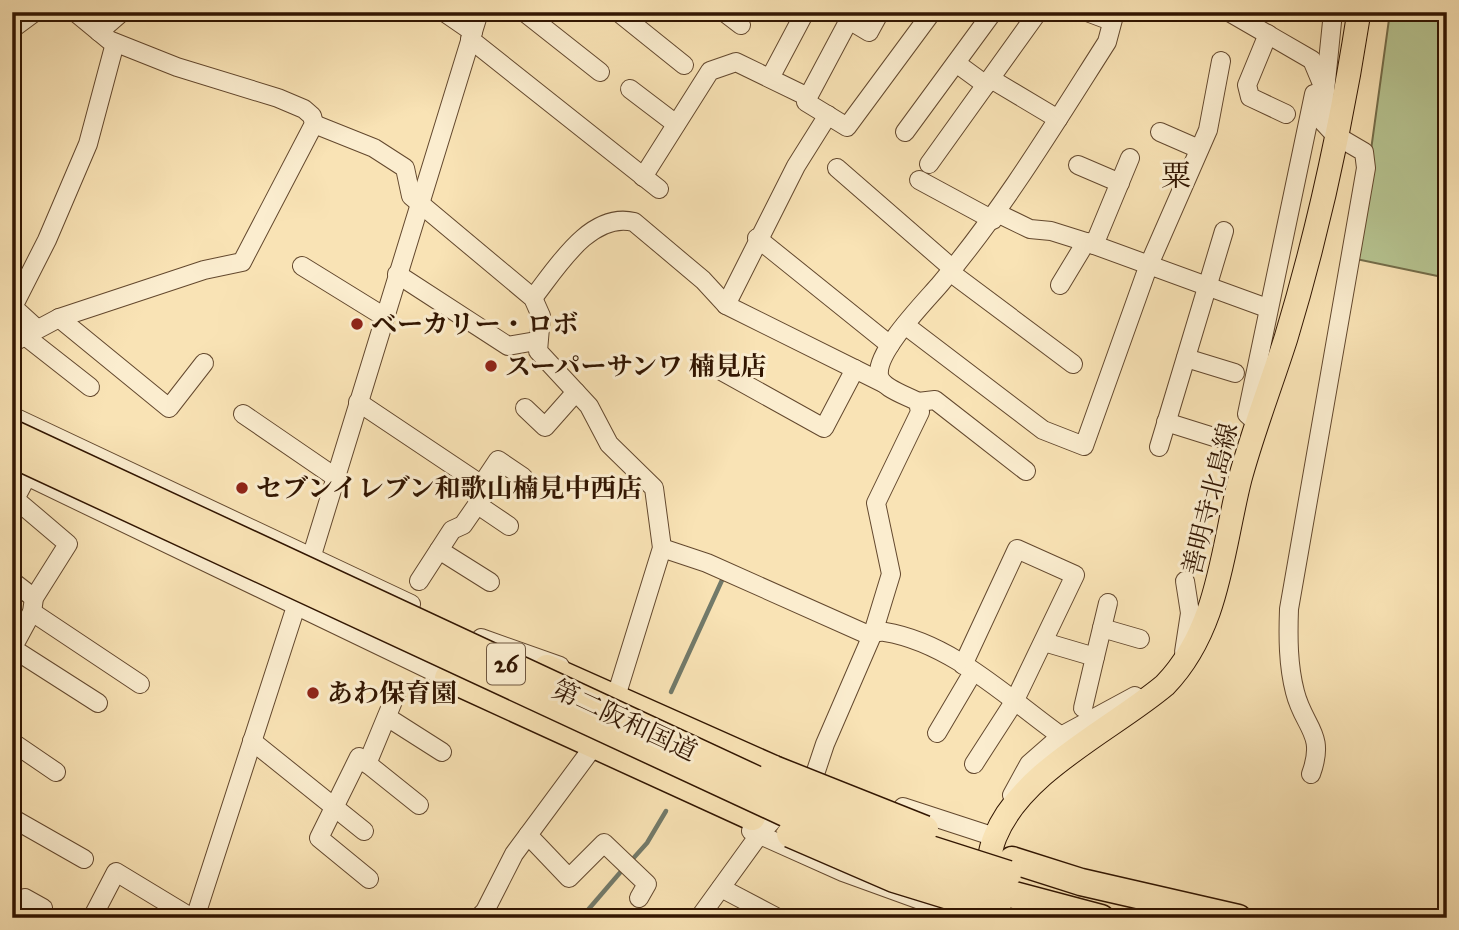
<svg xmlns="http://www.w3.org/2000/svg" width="1459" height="930" font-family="'IM FELL Great Primer','Noto Serif JP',serif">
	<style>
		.green { fill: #b7c592; stroke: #746d4a; stroke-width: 2 }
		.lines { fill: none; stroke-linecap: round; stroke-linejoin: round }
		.stream { stroke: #727a6a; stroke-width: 4.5 }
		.minor-casing { stroke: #63482e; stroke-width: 20 }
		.major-casing { stroke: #311501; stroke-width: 25 }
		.highway-casing { stroke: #311501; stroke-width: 29 }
		.minor { stroke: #fbedcf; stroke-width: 18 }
		.major { stroke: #f9e3b5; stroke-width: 23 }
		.highway { stroke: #f9e3b5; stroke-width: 26 }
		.highway-bridge-casing { stroke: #311501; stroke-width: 29; stroke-linecap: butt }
		.highway-bridge { stroke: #f9e3b5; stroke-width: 26 }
		.poi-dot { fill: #8f2418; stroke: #fbedcf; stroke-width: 2.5 }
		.labels { text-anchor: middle; stroke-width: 6; stroke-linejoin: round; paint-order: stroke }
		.shield { fill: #fbedcf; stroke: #6e563f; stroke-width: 2 }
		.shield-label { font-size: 24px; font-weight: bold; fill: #311501 }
		.poi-label { font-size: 26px; font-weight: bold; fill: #311501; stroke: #fbedcf; text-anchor: start }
		.street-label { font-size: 26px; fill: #311501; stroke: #fbedcf }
		.quarter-label { font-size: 30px; fill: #311501; stroke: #fbedcf }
	</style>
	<rect width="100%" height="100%" fill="#f9e3b5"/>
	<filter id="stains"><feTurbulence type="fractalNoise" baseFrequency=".00286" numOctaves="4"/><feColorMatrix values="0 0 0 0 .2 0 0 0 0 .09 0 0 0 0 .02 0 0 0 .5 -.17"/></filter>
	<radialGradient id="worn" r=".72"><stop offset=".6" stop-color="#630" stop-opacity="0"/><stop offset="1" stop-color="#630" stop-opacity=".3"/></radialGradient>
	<!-- green -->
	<path class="green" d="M1390,12H1447V278L1356,259Z"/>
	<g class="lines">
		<!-- stream -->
		<g class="stream">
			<path d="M671,692L723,578"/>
			<path d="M630,862L647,843L666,811"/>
			<path d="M581,918L624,868"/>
		</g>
		<!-- minor casing -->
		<g class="minor-casing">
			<g id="minor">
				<path d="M444,12L473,32"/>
				<path d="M524,12L600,72"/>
				<path d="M618,12L684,65"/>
				<path d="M724,12L741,25"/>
				<path d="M1087,12L1111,21"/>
				<path d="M1229,12L1312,60L1325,91L1314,94L1247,414L1257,423"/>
				<path d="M12,29L35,12"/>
				<path d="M99,32L122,12"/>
				<path d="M1268,34L1247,85L1250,97L1286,114"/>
				<path d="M470,39L659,189"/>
				<path d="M956,63L986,85"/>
				<path d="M770,78L805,12"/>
				<path d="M991,79L1058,119"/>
				<path d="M630,89L676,124"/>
				<path d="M808,97L849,20L869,32L880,12"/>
				<path d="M314,124L374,148L405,168L411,196L533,298L541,316L538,351L589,406L609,444L654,488L662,548L618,690"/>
				<path d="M905,132L993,12"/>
				<path d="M1160,132L1199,149"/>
				<path d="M929,164L1038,12"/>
				<path d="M1078,165L1120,183"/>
				<path d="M837,168L953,269"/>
				<path d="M643,177L710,71L736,62L808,97L806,102L847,127L932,12"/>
				<path d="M919,180L993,220"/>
				<path d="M997,213L1030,229L1051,231L1086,242L1267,308"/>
				<path d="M757,238L890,345"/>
				<path d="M1094,245L1130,158"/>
				<path d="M302,266L383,316"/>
				<path d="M950,272L1073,364"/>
				<path d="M397,274L508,346L536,341"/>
				<path d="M1060,285L1086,242"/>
				<path d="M533,298C556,269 590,211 634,222L703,280L726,305L883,383"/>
				<path d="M726,305L796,166L828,115"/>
				<path d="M59,318L169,408L204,363"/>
				<path d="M905,325L1043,430L1084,446L1148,267L1208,130L1221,61"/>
				<path d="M36,328L13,307L47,240L88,144L115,43"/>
				<path d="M25,336L90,387"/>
				<path d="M12,343L59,318L204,270L242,262L314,124L312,116L304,109L278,98L177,67L109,40L75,12"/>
				<path d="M1186,358L1235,373"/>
				<path d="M707,363L824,428L855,369"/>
				<path d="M358,402L488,489L463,525L452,530L419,581"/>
				<path d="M918,402L935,400L1026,471"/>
				<path d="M525,408L545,427L576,392"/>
				<path d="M243,414L335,477"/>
				<path d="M12,416L411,604"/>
				<path d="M1166,422L1217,438"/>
				<path d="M1159,447L1224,231"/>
				<path d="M12,469L457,683"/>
				<path d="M482,484L498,460L523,477"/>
				<path d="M478,505L509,526"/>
				<path d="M662,548L707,563L864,633C872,634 878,631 885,632C952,643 1009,699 1061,736L1029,764L1012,795L1015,801"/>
				<path d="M439,550L490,582"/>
				<path d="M308,568L479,12"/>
				<path d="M12,581L34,598"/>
				<path d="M32,612L140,684"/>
				<path d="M1102,628L1140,639"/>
				<path d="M481,638L560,666"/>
				<path d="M1044,642L1095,657L1083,708"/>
				<path d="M12,648L98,703"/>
				<path d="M12,649L32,612L34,598L68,544L15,499L27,476"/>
				<path d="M1184,652L1190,613L1185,581"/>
				<path d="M1095,657L1108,603"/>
				<path d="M963,665L1017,549L1075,575L1014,702L974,764"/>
				<path d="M387,717L442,752"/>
				<path d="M937,733L973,672"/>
				<path d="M1061,736L1135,696"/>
				<path d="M252,741L364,831"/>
				<path d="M12,742L56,772"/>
				<path d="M367,764L396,694"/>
				<path d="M1311,774C1326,733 1304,728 1295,692C1288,665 1288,637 1289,609L1366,168L1364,152L1335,135L1322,121L1333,12"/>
				<path d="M903,807L995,837"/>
				<path d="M12,818L84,859"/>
				<path d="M751,831L843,872L970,918"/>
				<path d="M528,835L569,878L604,843L647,884L639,898"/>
				<path d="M369,879L319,838L359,757L419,805"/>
				<path d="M721,888L778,918"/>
				<path d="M12,918L25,898L43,908"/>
				<path d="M92,918L116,872L192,918"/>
				<path d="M195,918L300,594"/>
				<path d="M478,918L485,911L514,854L588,754"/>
				<path d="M699,918L759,835L815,774L825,744L873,633L891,574L876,503L920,412L918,402C908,396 881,388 879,375C876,351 925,302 941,283C1004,208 1054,125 1107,42L1115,12"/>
			</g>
		</g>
		<!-- major casing -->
		<g class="major-casing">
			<path id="major" d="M984,884C988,869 989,851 995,837C1021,771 1113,729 1165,685C1219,629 1222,550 1240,479C1253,431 1271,385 1286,338C1318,232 1342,122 1359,12"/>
		</g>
		<!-- highway casing -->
		<g class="highway-casing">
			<g id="highway">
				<path d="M547,668L774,769"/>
				<path d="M448,678L752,817"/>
				<path d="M1012,860L1081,882L1238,918"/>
				<path d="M1003,892L1101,918"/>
			</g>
		</g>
		<!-- minor -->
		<use href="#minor" class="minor"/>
		<!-- major -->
		<use href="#major" class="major"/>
		<!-- highway -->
		<use href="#highway" class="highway"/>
		<!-- highway-bridge casing -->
		<g class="highway-bridge-casing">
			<g id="highway-bridge">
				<path d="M12,433L805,802L908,842L1008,874"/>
				<path d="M12,454L798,819L902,859L1003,892"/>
				<path d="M774,769L925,829"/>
				<path d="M790,834L894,879L998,911"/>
			</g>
		</g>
		<!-- highway-bridge -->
		<use href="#highway-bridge" class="highway-bridge"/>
	</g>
	<!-- markers -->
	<g class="poi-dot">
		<circle cx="357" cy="324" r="7"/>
		<circle cx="491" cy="366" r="7"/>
		<circle cx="242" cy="488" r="7"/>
		<circle cx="313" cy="693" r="7"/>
	</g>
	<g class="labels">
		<!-- shield labels -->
		<rect class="shield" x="487" y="643.5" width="38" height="41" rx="5"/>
		<g class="shield-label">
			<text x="506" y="672">26</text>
		</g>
		<!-- poi labels -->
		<g class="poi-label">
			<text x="371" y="333">ベーカリー・ロボ</text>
			<text x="505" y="375">スーパーサンワ 楠見店</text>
			<text x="256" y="497">セブンイレブン和歌山楠見中西店</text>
			<text x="327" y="702">あわ保育園</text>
		</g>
		<!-- street labels -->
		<g class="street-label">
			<text transform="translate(1210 499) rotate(-76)" y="9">善明寺北島線</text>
			<text transform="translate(625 720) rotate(25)" y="9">第二阪和国道</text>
		</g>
		<!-- quarter labels -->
		<g class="quarter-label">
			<text x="1176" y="186">粟</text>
		</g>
	</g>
	<!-- margin -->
	<rect width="1459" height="930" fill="none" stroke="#f9e3b5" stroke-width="42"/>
	<rect x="14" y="14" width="1431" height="902" fill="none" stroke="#311501" stroke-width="3.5"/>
	<rect x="21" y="21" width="1417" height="888" fill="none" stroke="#311501" stroke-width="2"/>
	<rect width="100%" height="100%" filter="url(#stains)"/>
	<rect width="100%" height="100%" fill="url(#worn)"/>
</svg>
